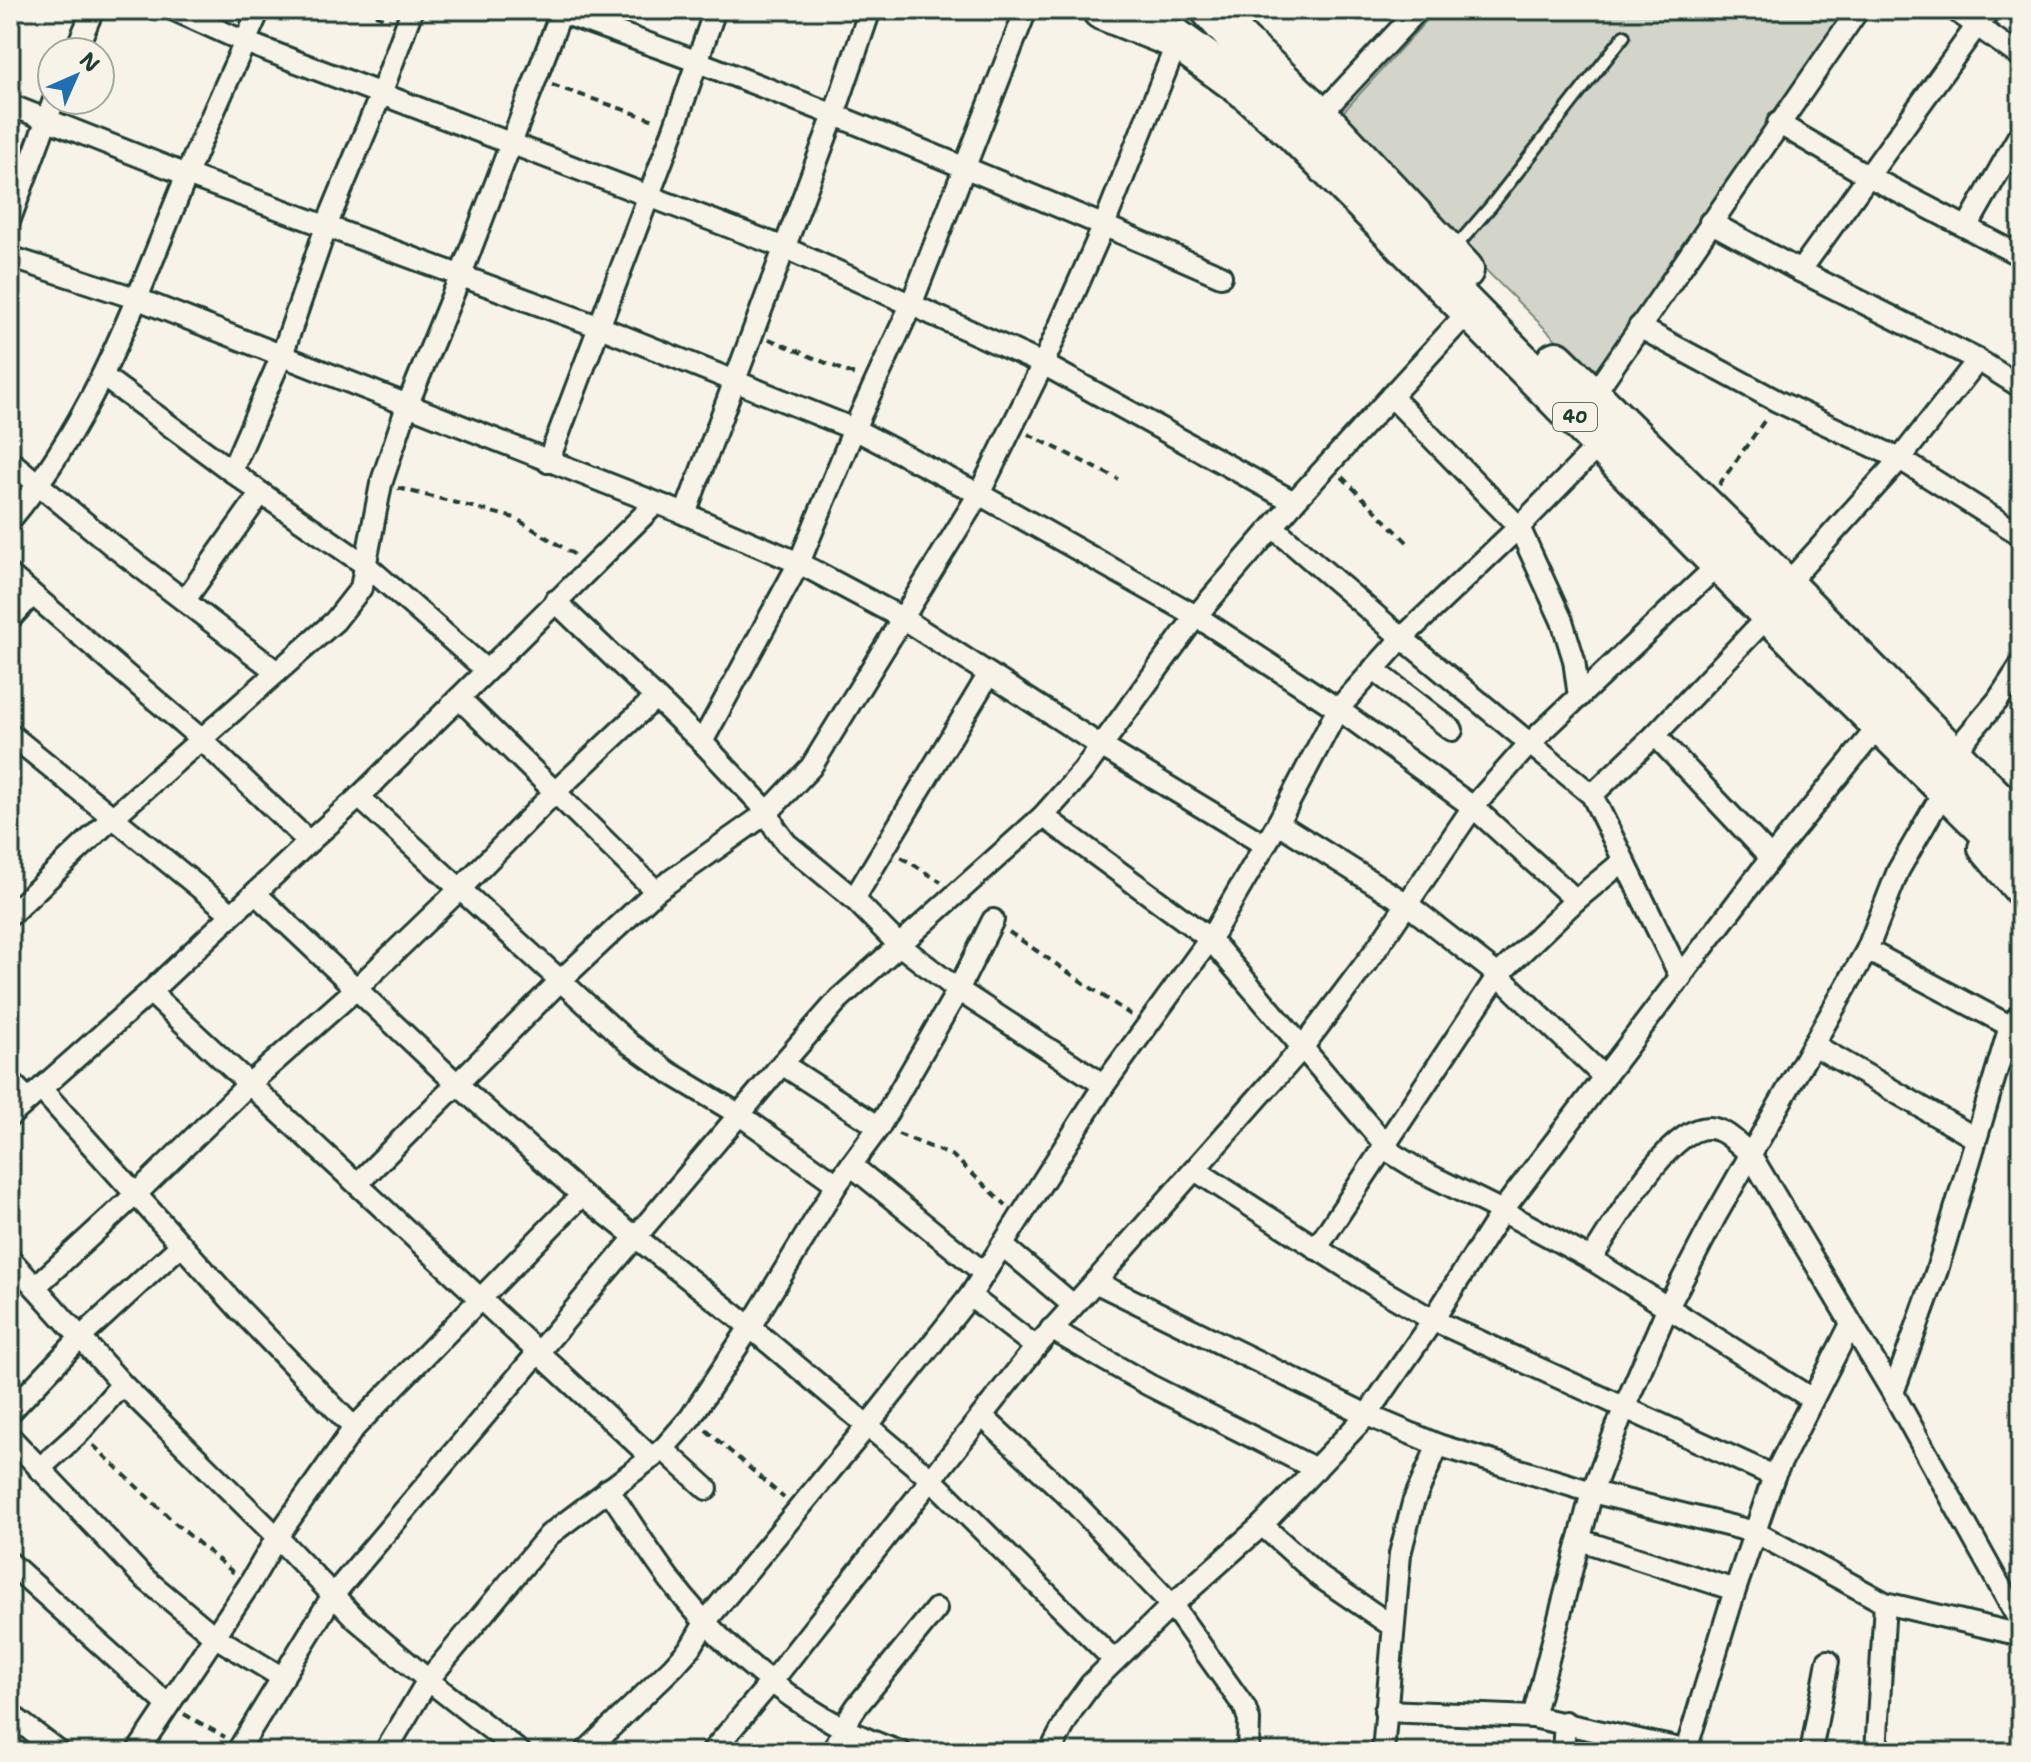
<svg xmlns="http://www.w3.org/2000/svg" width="2031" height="1762" font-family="'Shantell Sans',sans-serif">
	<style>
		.green { fill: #d3d5ca; stroke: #79897f; stroke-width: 2 }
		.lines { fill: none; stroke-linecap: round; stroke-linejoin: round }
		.lane-casing { stroke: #1f3d34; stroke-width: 16 }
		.street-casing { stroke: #1f3d34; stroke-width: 26 }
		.secondary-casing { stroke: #1f3d34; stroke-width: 36 }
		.highway-casing { stroke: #1f3d34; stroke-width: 44 }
		.path { stroke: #1f3d34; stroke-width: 4; stroke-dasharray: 8 6; stroke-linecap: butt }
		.lane { stroke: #f7f3e8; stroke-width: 10 }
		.street { stroke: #f7f3e8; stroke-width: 20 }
		.secondary { stroke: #f7f3e8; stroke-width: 30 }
		.highway { stroke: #f7f3e8; stroke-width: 38 }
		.labels { text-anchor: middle; stroke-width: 7; stroke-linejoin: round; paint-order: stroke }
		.shield { fill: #f7f3e8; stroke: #60746a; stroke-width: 2 }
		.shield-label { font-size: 18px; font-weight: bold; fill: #1f3d34 }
	</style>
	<rect width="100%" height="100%" fill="#f7f3e8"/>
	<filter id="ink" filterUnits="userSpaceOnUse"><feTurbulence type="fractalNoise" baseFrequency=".0125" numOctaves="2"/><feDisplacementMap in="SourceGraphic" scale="16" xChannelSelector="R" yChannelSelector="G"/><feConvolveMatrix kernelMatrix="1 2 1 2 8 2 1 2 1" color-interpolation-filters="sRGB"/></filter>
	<g filter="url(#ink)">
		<!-- green -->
		<path class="green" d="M1436,10H1847L1593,376L1335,121Z"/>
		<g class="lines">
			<!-- lane casing -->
			<g class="lane-casing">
				<path id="lane" d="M1453,250L1491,206L1624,36"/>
			</g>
			<!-- street casing -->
			<g class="street-casing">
				<g id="street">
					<path d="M174,10L245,42L785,248L1043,364L1294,502"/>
					<path d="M555,10C603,28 651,44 698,62C874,129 1049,201 1221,276"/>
					<path d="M1955,10L2021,57"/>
					<path d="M75,52L93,10"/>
					<path d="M10,105L187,175L600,327L854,429L979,494L1196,616L1338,709L1473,807L1576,900"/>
					<path d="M1319,116L1418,10"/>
					<path d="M1778,123L1868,176L2021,256"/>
					<path d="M10,219L54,100"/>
					<path d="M1710,222L1800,271L1978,360L2021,387"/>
					<path d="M1967,227L2021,132"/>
					<path d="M10,257L138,299L685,514L799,563L902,618L1101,746L1265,845"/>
					<path d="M1800,271L1978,24L1991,10"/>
					<path d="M1639,327L1777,401L1900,459L2021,535"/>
					<path d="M104,377L261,493L367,566L486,670"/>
					<path d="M1391,396L1519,527L1562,621L1574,660L1579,697"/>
					<path d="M1592,397L1858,10"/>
					<path d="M10,461L113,546L277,672"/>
					<path d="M548,462L674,129L715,10"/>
					<path d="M232,470L282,355L327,224L381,94L412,10"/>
					<path d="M685,514L834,115L870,10"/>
					<path d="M10,520C96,418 136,299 186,177C208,121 235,66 259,10"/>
					<path d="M1273,527L1402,638L1592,795L1681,978"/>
					<path d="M10,575L201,739L309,842"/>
					<path d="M1785,586L1900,459L1978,360"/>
					<path d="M185,600L261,493"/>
					<path d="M555,601L702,742L768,812L775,828L786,843L854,899L898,944L958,990L1104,1085"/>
					<path d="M10,619L32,595"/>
					<path d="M1373,669L1452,730"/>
					<path d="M459,698L656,891"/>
					<path d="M10,734L232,914"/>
					<path d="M1655,735L1771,858"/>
					<path d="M702,742L799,563L854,429L911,305L1026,10"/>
					<path d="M1960,745L1998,700L2021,665"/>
					<path d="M1592,795L1655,735L1770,614"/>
					<path d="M359,797L630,1044L670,1073L740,1115L837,1184"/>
					<path d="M1043,816L1210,939L1393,1154L1421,1171L1502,1211L1591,1259L1812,1399"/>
					<path d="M1278,823L1407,904L1498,975L1604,1077"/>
					<path d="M255,893L457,1084L582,1195L750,1327L931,1479L1114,1660"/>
					<path d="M854,899L989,674"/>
					<path d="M10,915L112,818L335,621L361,588L381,484L407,406L460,277L562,10"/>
					<path d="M1867,950L2010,1026"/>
					<path d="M150,992L652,1458"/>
					<path d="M1814,1045L1975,1138"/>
					<path d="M782,1064L879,1127"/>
					<path d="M10,1081L28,1100"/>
					<path d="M41,1089L240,1310L354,1428"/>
					<path d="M10,1116L150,992L309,842L359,797L655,504"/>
					<path d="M851,1165L984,1273"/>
					<path d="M1195,1170L1380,1289L1433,1320L1774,1476"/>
					<path d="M358,1183L560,981L656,891L768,812L811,767L979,494L1043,364L1104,225L1178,40"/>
					<path d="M1002,1245L1073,1305"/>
					<path d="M1316,1249L1498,975L1576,900L1622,862"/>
					<path d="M10,1259L122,1384L277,1537L356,1619L428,1680L520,1752"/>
					<path d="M1591,1259C1613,1227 1668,1126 1709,1128C1726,1129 1738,1144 1750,1154L1893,1393L2021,1624"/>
					<path d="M1095,1282L1302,1048L1375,951L1473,807L1530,743L1720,563"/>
					<path d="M35,1287L135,1195L249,1084L356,989L461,888L555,792L655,698"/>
					<path d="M970,1296L1036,1347"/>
					<path d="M1051,1329L1149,1385L1316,1469"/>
					<path d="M1893,1393L1937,1270L2010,1026L2021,1013"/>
					<path d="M10,1412L80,1338L181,1245"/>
					<path d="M982,1416L1068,1496L1172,1605L1245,1708L1249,1720L1248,1752"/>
					<path d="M10,1437L143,1577L214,1636L283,1678"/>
					<path d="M663,1449L707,1489"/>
					<path d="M39,1469L80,1432L122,1384"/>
					<path d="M608,1489C630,1521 650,1554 673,1584C730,1658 812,1723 901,1752"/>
					<path d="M1262,1525L1320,1577L1392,1626"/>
					<path d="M1580,1540L1735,1590"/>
					<path d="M10,1563L168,1705"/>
					<path d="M1385,1711L1533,1717L1694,1752"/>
					<path d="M10,1714L59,1752"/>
					<path d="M1533,1717L1592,1492L1625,1406L1667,1309L1715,1217L1867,950L1898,871L1945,789"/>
					<path d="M1686,1750L1735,1590L1774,1476L1851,1324"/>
					<path d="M137,1752L249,1585L277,1537L354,1428L582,1195"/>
					<path d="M237,1752L333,1595L782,1064L839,999L1043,816L1083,771L1196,616L1294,502L1469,311"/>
					<path d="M385,1752L428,1680L549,1535L663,1449L691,1417L750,1327L837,1184L879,1127L958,990L993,920"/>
					<path d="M585,1752L673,1667L691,1647L706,1621L868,1425L970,1296L1104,1085L1210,939L1278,823L1338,709L1402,638L1519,527L1601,443"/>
					<path d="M712,1752L772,1681L1036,1347L1095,1282L1367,1415L1438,1445L1592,1492L1755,1532L1885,1603L2021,1635"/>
					<path d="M833,1752L847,1721L857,1706L936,1609"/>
					<path d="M1050,1752L1072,1710L1091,1684L1172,1605L1262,1525L1367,1415L1433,1320L1502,1211L1771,858L1882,722"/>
					<path d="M1383,1752L1400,1554L1413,1503L1438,1445"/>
					<path d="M1563,1752L1565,1722"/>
					<path d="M1811,1752L1828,1661"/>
					<path d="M1876,1752L1885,1603"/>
				</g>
			</g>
			<!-- secondary casing -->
			<g class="secondary-casing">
				<path id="secondary" d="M1984,848L2021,892"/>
			</g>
			<!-- highway casing -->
			<g class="highway-casing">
				<g id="highway">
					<path d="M1102,10L1178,40L1244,88L1294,132L1770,614L2021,863"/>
					<path d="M1211,10L1242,44L1319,116L1464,270"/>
					<path d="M1556,361L1785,586L2021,825"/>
				</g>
			</g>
			<!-- path -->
			<g class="path">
				<path d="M362,10L389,20"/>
				<path d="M552,85L657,121"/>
				<path d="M769,339L857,376"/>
				<path d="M1028,434L1118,479"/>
				<path d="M1342,477L1409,544"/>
				<path d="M1719,485L1767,417"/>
				<path d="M398,488L515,518L575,555"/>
				<path d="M901,857L941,882"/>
				<path d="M1009,932L1131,1015"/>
				<path d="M898,1134L953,1156L1006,1205"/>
				<path d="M706,1430L784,1498"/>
				<path d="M93,1445L176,1524L234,1573"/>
				<path d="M184,1714L225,1737"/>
			</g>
			<!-- lane -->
			<use href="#lane" class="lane"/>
			<!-- street -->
			<use href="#street" class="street"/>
			<!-- secondary -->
			<use href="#secondary" class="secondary"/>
			<!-- highway -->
			<use href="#highway" class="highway"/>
		</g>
	</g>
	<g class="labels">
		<!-- shield labels -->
		<rect class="shield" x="1553" y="403" width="44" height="28" rx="6"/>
		<g class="shield-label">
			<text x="1575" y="423">40</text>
		</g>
	</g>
	<!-- margin -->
	<rect width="2031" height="1762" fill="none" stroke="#f7f3e8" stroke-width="40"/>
	<rect x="20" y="20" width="1991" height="1722" fill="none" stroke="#1f3d34" stroke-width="3" filter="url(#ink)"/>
	<!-- north arrow -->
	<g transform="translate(76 76) rotate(45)"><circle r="38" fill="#f7f3e8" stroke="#a1aaa0" stroke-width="2"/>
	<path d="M0-6L14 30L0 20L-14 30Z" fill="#1f6fb2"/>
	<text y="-12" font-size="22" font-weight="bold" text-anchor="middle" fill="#1f3d34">N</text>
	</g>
</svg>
